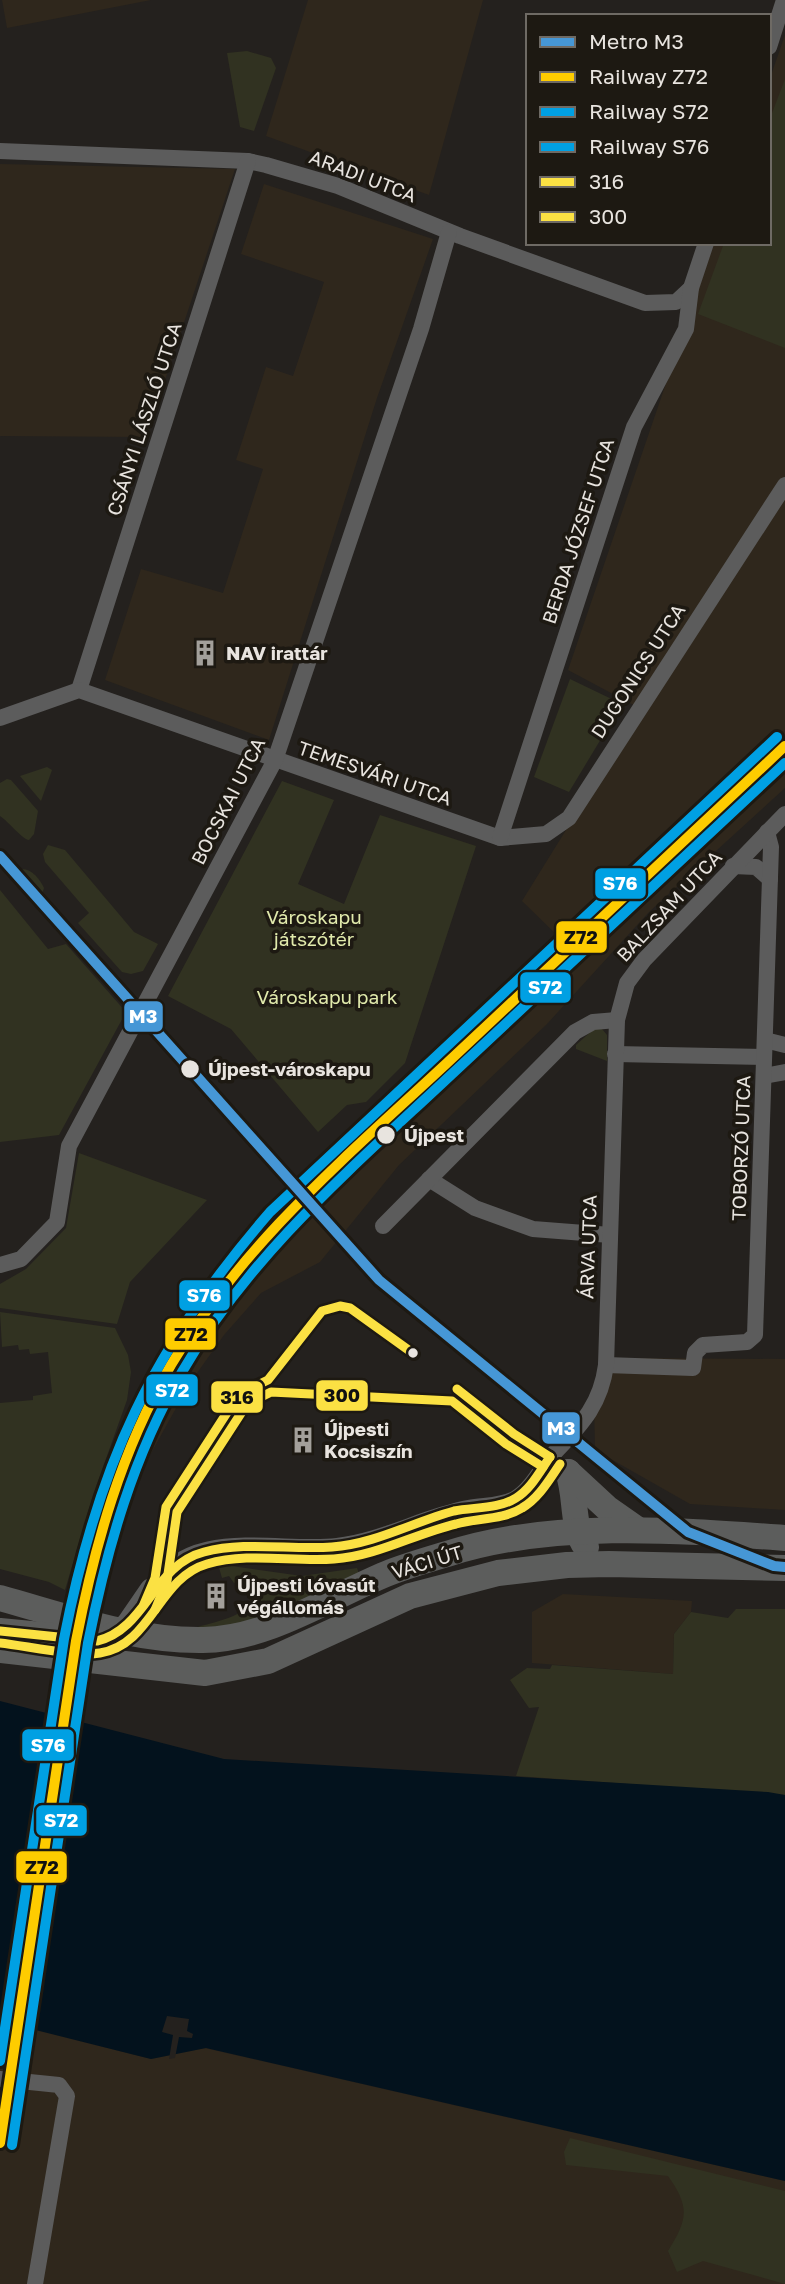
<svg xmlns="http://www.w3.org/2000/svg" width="785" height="2284" font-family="'Golos Text',sans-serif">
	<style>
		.built { fill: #2f271c }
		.green { fill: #313221 }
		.water { fill: #03121d }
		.pier { fill: #24211e }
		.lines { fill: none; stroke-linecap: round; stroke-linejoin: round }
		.minor { stroke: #5c5c5c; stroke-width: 16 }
		.primary { stroke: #5c5d5c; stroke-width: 26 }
		.bus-1-casing { stroke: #1d1912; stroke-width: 14 }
		.bus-2-casing { stroke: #1d1912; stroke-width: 14 }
		.bus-1 { stroke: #fbe143; stroke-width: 9 }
		.bus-2 { stroke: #fbe143; stroke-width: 9 }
		.rail-1-casing { stroke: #1d1912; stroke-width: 16 }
		.rail-2-casing { stroke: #1d1912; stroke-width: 16 }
		.rail-3-casing { stroke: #1d1912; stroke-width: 16 }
		.rail-1 { stroke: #fecc00; stroke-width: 10 }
		.rail-2 { stroke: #00a0e3; stroke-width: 10 }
		.rail-3 { stroke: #00a0e3; stroke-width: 10 }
		.metro-1-casing { stroke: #1d1912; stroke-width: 16 }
		.metro-1 { stroke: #4697d6; stroke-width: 10 }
		.stop-dot { fill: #e8e4df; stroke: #1d1912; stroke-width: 2.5 }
		.labels { text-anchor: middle; stroke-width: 7; stroke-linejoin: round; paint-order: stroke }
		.street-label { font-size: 19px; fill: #e8e4df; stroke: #1d1912 }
		.poi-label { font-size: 19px; font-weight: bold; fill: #e8e4df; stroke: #1d1912; text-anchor: start }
		.park-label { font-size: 19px; fill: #e1eaac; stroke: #1d1912 }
		.stop-label { font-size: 19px; font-weight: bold; fill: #e8e4df; stroke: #1d1912; text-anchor: start }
		.line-badge { stroke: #1d1912; stroke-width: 2.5 }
		.badge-label { font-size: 19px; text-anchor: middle; font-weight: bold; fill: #fff }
		.pale-badge-label { font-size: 19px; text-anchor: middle; font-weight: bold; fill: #111 }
	</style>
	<rect width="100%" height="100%" fill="#24211e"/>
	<!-- built -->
	<g class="built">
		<path d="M2,0H151L7,28Z"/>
		<path d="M308,0H483L429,195L266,136Z"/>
		<path d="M785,35V788L649,912L547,1024L399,1165L320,1262L261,1293L224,1335L190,1383L150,1455L117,1527L106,1524L99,1560L79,1556L122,1443L147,1394L175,1347L252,1237L371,1122L566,944L522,901L641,709L568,670L714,243H769V81Z"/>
		<path d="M0,164L235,169L146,437L0,436Z"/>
		<path d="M264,184L433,239L377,398L269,740L105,680L141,569L223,593L263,469L236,460L266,367L293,376L314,313L324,282L241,254Z"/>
		<path d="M616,1358L785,1359V1510L690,1504L595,1450L594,1400Z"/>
		<path d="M563,1594L692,1601L691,1612L674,1634L673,1674L532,1663V1612Z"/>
		<path d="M0,2021L151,2059L205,2048L785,2181V2284H0Z"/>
	</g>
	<!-- green -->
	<g class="green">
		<path d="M247,51L271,58L276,68L254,131L240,127L227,53Z"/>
		<path d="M785,79V348L698,314L724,243H769V121Z"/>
		<path d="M570,679L622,704L569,792L534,777Z"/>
		<path d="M47,767L52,770L41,801L20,776Z"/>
		<path d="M7,779L11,780L38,811L34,834L29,840C22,839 9,822 0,816V783Z"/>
		<path d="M282,781L334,800L298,884L344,904L380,815L476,846L405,1063L366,1102L347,1105L318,1132L231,1029L168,996Z"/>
		<path d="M48,845L65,850L134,932L158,944L143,971L131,974L122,972L78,923L89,913L45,862L43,854Z"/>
		<path d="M21,869C31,868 40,879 44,888L41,897L32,898L19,886L15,877Z"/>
		<path d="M0,890L48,949L66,944L126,1012L59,1135L0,1142Z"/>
		<path d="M595,1028L602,1029L607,1035V1061L576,1049V1045Z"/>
		<path d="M79,1153L207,1200L130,1282L117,1324L0,1308V1284L26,1269L66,1228Z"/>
		<path d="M0,1312L115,1328L128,1355L131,1372L127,1400L93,1495L65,1590L49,1582L0,1569V1403L33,1400V1396L52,1393L48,1352L30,1354L29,1349L19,1350L18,1345L2,1347Z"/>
		<path d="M218,1564L302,1576L357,1568L361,1579L237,1630L194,1628C217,1621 269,1614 243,1581L234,1583L229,1576L222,1578Z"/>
		<path d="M736,1609H785V1795L516,1776L539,1707L529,1708L510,1680L527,1668L550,1669L552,1665L673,1674L674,1634L691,1612L728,1618Z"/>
		<path d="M570,2138L785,2191V2284L703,2261L677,2272L668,2251C688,2219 690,2207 668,2176L566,2165L564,2152Z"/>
	</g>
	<!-- water -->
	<path class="water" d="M0,1701L224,1759L768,1792L785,1795V2181L206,2048L151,2059L0,2021Z"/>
	<!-- pier -->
	<g class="pier">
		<path d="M53,1711L79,1718L29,2032L3,2026Z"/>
		<path d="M167,2016L189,2019L187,2031L193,2034L192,2038L179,2037L175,2058L169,2059L173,2035L162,2032Z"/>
	</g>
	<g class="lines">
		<!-- minor -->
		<g class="minor">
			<path d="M769,47L784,0"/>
			<path d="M0,151L248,161L266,165L338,186L460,236L645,303L676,302L691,288"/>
			<path d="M79,690L248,161"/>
			<path d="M0,718L79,690L500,838L546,834L569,818L785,485"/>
			<path d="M500,838L634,427L686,329L691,288L706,243"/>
			<path d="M733,866L756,867L770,879"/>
			<path d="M765,1040L785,1045"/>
			<path d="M615,1054L764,1057"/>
			<path d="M764,1076L785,1072"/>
			<path d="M429,1179L475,1208L533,1229L610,1235"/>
			<path d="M383,1226L575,1032L593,1022L617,1020"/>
			<path d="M0,1265L21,1259L57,1222L69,1146L275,760L421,329L449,232"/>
			<path d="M606,1365L693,1368L695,1353L703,1345L747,1342L755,1335L771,847L767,832"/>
			<path d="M152,1591C185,1524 279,1553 337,1546C383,1541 424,1516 469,1508C484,1505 503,1506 516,1498C533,1488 543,1464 557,1450C583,1423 601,1403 606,1365L617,1020L627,983L644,960L785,814"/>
			<path d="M0,2079L59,2085L67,2096L35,2284"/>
		</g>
		<!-- primary -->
		<g class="primary">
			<path d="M568,1472C577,1495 571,1527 586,1547"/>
			<path d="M568,1472L608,1509L638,1530"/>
			<path d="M0,1598C65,1616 134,1641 203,1640C268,1639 328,1598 386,1574C406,1566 427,1560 447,1554C552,1520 677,1530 785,1538"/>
			<path d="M0,1631L104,1641L128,1626L152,1591"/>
			<path d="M0,1650L205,1673L268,1661L410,1596L498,1573L567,1565L609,1564L785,1568"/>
		</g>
		<!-- bus-1 casing -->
		<g class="bus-1-casing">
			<g id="bus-1">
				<path d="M457,1389L514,1434L550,1457"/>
				<path d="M144,1604L155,1578L166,1507L239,1394L268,1380L322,1311L340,1306L350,1308L414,1354"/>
				<path d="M0,1631L97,1641C147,1629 153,1565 204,1552C245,1541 290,1550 332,1547C375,1544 413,1522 454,1511C474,1507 499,1509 516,1498C531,1489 540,1471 550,1457"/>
			</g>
		</g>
		<!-- bus-2 casing -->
		<g class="bus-2-casing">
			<g id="bus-2">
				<path d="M155,1610L167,1581L177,1512L247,1404L271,1392L452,1401L506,1444L543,1467"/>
				<path d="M0,1643C27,1646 76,1657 100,1653C152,1645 158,1578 207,1564C248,1552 292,1562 334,1559C377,1556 414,1534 456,1524C477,1518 503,1520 522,1508C539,1498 549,1480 560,1464"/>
			</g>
		</g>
		<!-- bus-1 -->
		<use href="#bus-1" class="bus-1"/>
		<!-- bus-2 -->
		<use href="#bus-2" class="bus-2"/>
		<!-- rail-1 casing -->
		<g class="rail-1-casing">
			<path id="rail-1" d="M0,2143L76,1641C95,1544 121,1451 171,1365C243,1243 345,1158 447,1063C559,957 672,852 785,746"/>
		</g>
		<!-- rail-2 casing -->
		<g class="rail-2-casing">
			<path id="rail-2" d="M12,2145L88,1643C107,1548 133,1456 182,1372C251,1253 353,1167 452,1074C563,971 674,867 785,763"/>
		</g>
		<!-- rail-3 casing -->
		<g class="rail-3-casing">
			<path id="rail-3" d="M0,2061L64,1639C98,1464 152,1348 270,1212L777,737"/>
		</g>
		<!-- rail-1 -->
		<use href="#rail-1" class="rail-1"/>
		<!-- rail-2 -->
		<use href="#rail-2" class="rail-2"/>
		<!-- rail-3 -->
		<use href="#rail-3" class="rail-3"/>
		<!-- metro-1 casing -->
		<g class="metro-1-casing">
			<path id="metro-1" d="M0,856L379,1280L688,1532L774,1566L785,1567"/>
		</g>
		<!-- metro-1 -->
		<use href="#metro-1" class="metro-1"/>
	</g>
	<!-- icons -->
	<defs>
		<g id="building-bare" transform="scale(2.1)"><path d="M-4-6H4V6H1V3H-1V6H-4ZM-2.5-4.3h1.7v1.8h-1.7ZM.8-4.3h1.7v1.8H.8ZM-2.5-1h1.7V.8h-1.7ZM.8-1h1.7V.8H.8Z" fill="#a3a09b" stroke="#1d1912" stroke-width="2.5" paint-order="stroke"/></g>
	</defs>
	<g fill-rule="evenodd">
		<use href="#building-bare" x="205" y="653"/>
		<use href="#building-bare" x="303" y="1440"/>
		<use href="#building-bare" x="216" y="1596"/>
	</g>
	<!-- markers -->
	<g class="stop-dot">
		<circle cx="190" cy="1069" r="10"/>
		<circle cx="386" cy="1135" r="10"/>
		<circle cx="413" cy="1353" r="6"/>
	</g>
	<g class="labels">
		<!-- street labels -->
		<g class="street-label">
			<text transform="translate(363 176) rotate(21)" y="7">ARADI UTCA</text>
			<text transform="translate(144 419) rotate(-72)" y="7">CSÁNYI LÁSZLÓ UTCA</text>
			<text transform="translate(578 531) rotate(-72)" y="7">BERDA JÓZSEF UTCA</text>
			<text transform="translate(638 671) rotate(-57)" y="7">DUGONICS UTCA</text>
			<text transform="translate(375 773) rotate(19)" y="7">TEMESVÁRI UTCA</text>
			<text transform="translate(228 801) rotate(-63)" y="7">BOCSKAI UTCA</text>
			<text transform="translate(669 906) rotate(-47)" y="7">BALZSAM UTCA</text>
			<text transform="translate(741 1148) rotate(-88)" y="7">TOBORZÓ UTCA</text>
			<text transform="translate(588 1247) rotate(-88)" y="7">ÁRVA UTCA</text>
			<text transform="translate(427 1562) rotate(-17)" y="7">VÁCI ÚT</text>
		</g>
		<!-- poi labels -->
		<g class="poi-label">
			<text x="226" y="660">NAV irattár</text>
			<text x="324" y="1436">Újpesti<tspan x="324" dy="22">Kocsiszín</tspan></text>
			<text x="237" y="1592">Újpesti lóvasút<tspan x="237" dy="22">végállomás</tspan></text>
		</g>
		<!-- park labels -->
		<g class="park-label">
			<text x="314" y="924">Városkapu<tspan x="314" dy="22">játszótér</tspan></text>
			<text x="327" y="1004">Városkapu park</text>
		</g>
		<!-- stop labels -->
		<g class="stop-label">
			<text x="208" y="1076">Újpest-városkapu</text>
			<text x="404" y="1142">Újpest</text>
		</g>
	</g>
	<g class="line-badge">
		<rect x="594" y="867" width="53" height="33" rx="7" fill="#00a0e3"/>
		<rect x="555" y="920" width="53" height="34" rx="7" fill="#fecc00"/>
		<rect x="519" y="971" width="53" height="33" rx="7" fill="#00a0e3"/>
		<rect x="123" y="1000" width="41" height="33" rx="7" fill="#4697d6"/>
		<rect x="178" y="1279" width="53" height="33" rx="7" fill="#00a0e3"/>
		<rect x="164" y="1317" width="53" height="34" rx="7" fill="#fecc00"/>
		<rect x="145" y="1373" width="54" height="34" rx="7" fill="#00a0e3"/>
		<rect x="315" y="1379" width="54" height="33" rx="7" fill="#fbe143"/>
		<rect x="210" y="1380" width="54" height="34" rx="7" fill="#fbe143"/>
		<rect x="541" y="1411" width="40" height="34" rx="7" fill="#4697d6"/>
		<rect x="21" y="1728" width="54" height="34" rx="7" fill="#00a0e3"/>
		<rect x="35" y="1804" width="53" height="33" rx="7" fill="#00a0e3"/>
		<rect x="15" y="1850" width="53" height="34" rx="7" fill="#fecc00"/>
	</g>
	<g class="badge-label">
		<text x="620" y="890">S76</text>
		<text x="545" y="994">S72</text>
		<text x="143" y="1023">M3</text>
		<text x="204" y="1302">S76</text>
		<text x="172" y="1397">S72</text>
		<text x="561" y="1435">M3</text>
		<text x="48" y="1752">S76</text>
		<text x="61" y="1827">S72</text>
	</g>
	<g class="pale-badge-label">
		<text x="581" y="944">Z72</text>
		<text x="191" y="1341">Z72</text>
		<text x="342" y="1402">300</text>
		<text x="237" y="1404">316</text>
		<text x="42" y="1874">Z72</text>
	</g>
	<!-- legend -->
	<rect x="526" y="14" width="245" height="231" fill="#1d1912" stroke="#6e6a64" stroke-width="2"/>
	<rect x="540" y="37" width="35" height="10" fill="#4697d6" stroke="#6e6a64" stroke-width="2"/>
	<text x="589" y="49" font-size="21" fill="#e8e4df">Metro M3</text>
	<rect x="540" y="72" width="35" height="10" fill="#fecc00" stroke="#6e6a64" stroke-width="2"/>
	<text x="589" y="84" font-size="21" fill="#e8e4df">Railway Z72</text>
	<rect x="540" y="107" width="35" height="10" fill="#00a0e3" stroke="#6e6a64" stroke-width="2"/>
	<text x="589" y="119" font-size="21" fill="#e8e4df">Railway S72</text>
	<rect x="540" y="142" width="35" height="10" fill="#00a0e3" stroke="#6e6a64" stroke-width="2"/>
	<text x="589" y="154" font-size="21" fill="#e8e4df">Railway S76</text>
	<rect x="540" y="177" width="35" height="10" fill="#fbe143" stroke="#6e6a64" stroke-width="2"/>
	<text x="589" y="189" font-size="21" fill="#e8e4df">316</text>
	<rect x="540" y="212" width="35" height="10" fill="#fbe143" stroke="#6e6a64" stroke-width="2"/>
	<text x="589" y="224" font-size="21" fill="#e8e4df">300</text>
</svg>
